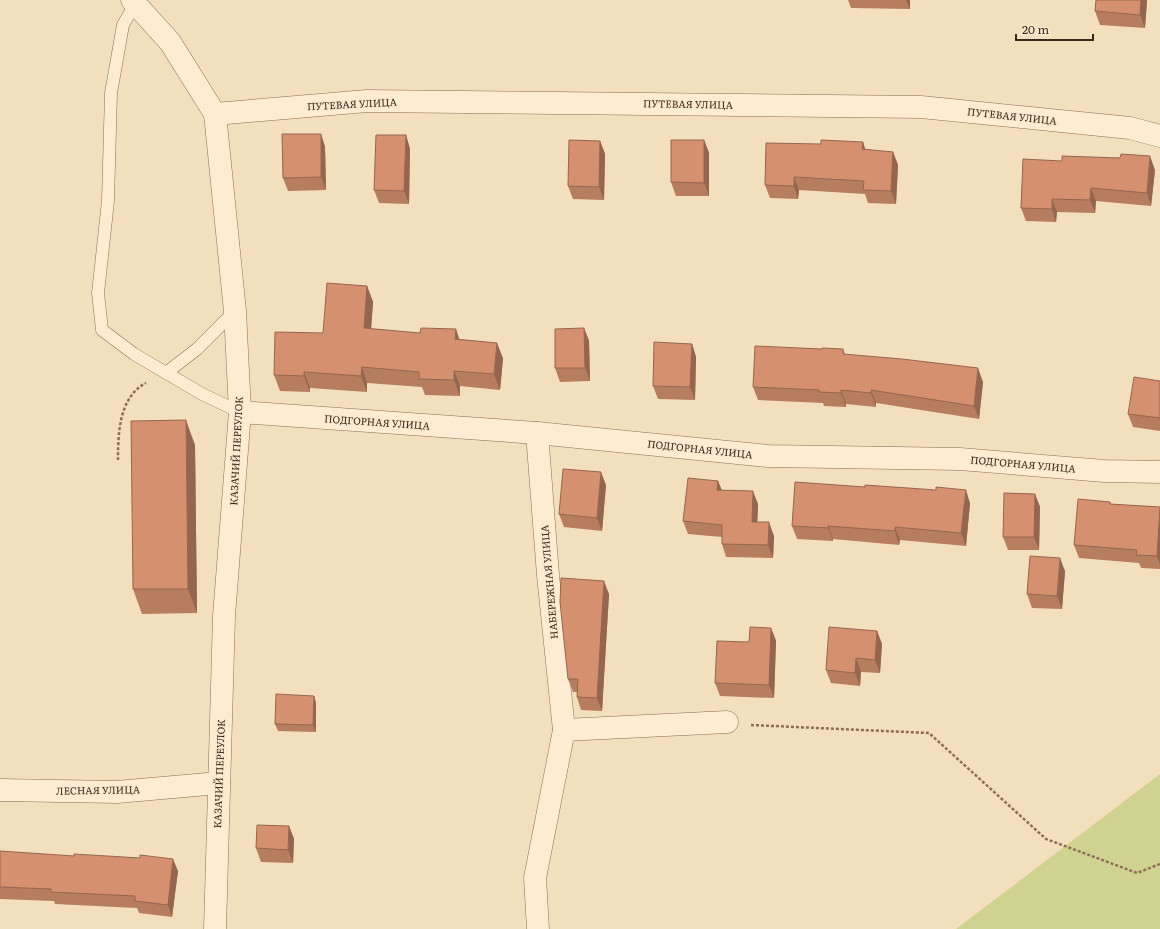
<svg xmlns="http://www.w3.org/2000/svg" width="1160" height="929" font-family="Literata,serif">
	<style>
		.green { fill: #d0d290 }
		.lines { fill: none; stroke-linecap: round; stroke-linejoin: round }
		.lane-casing { stroke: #8d6e54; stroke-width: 13 }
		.street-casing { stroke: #8d6e54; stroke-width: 23 }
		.path { stroke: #8d6e54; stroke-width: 2.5; stroke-dasharray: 3 2; stroke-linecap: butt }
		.lane { stroke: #fdecd2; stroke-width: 12 }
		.street { stroke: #fdecd2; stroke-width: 22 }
		.wall { fill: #b77d5f }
		.shaded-wall { fill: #95664e }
		.building { fill: #d5916f; stroke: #95664e }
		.labels { text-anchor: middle; stroke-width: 3; stroke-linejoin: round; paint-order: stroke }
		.street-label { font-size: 10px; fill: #3b271b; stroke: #f9e9ce }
	</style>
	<rect width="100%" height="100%" fill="#f3debe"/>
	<!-- green -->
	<path class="green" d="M1160,774V929H956Z"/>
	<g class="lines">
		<!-- lane casing -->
		<g class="lane-casing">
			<g id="lane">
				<path d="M135,4L123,25L111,93L108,201L98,293L102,330L134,354L202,394L240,412"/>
				<path d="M166,373L197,349L235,311"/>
			</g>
		</g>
		<!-- street casing -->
		<g class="street-casing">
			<g id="street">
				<path d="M132,0L170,42L215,114L235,311L240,412L224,616L215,929"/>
				<path d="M215,114L367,101L921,107L1130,128L1160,136"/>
				<path d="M240,412L537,433L768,456L960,459L1104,471L1160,472"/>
				<path d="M537,433L548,575L564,730L535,878L538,929"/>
				<path d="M564,730L727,722"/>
				<path d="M0,790L117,792L219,783"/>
			</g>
		</g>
		<!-- path -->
		<g class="path">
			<path d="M118,460C118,433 119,397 146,383"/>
			<path d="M751,725L929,733L1046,839L1137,873L1160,864"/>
		</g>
		<!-- lane -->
		<use href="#lane" class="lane"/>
		<!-- street -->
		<use href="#street" class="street"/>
	</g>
	<!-- wall -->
	<g class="wall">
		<path d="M848,0H910V9L851,8Z"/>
		<path d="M1147,0L1145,28L1100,25L1095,11Z"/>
		<path d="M321,134L325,147L326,190L288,191L283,178Z"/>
		<path d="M406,135L410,149L409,204L379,203L374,190Z"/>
		<path d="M704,140L709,153V196H676L671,182Z"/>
		<path d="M600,141L605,154L604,200L573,199L568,186Z"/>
		<path d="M863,142L865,150L893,152L898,165L896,204L868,203L865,194L799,190L798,199L770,198L765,185L821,144Z"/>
		<path d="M1023,159L1155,170L1151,206L1096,201L1095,213L1057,212L1056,222L1026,221L1021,208Z"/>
		<path d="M367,286L373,302L371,329L459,339L503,358L500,390L460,386V396L425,395L422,387L367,383V392L310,388V392L280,391L274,375L323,333Z"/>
		<path d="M584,328L589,341L590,381L560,382L555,368Z"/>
		<path d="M692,344L696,357L695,400L658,399L653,386Z"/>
		<path d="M822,349H843L845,354L983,382L979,419L876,403V407L846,404V407L824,406L823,403L758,400L753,387Z"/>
		<path d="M1160,381V431L1133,427L1128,414Z"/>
		<path d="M195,445L197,613L142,614L133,589Z"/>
		<path d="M718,481L722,490L758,504L757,522L774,536L773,558L726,557L722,544V537L688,534L683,521Z"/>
		<path d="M606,485L602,531L564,527L559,514Z"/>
		<path d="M1035,494L1040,507L1039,550H1008L1003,537Z"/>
		<path d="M1110,502L1111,504L1160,507V569L1141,568L1139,563L1079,558L1074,545Z"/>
		<path d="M970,503L966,546L900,540L899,545L833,539V541L797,539L792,526Z"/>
		<path d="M1065,571L1062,609L1032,608L1027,594Z"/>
		<path d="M609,594L602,711L581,710L577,697V692H573L568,679Z"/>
		<path d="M771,628L776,641L774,698L720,696L715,683L749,642Z"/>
		<path d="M877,631L882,644L880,673L861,672L860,686L831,683L826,670Z"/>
		<path d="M314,696L316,703V732L278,731L275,724Z"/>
		<path d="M289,826L294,839L293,863L261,862L256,848Z"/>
		<path d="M0,851L178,871L172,917L139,913L137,908L55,904L54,901L0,899Z"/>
	</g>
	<!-- shaded-wall -->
	<g class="shaded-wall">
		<path d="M906,0H910V9Z"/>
		<path d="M1141,0H1147L1145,28L1140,15Z"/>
		<path d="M321,134L325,147L326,190L321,177Z"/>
		<path d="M406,135L410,149L409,204L404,191Z"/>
		<path d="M704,140L709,153V196L704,183Z"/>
		<path d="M600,141L605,154L604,200L599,187Z"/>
		<path d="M863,142L867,155L862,149Z"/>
		<path d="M893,152L898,165L896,204L891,191Z"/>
		<path d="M1150,156L1155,170L1151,206L1147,193Z"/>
		<path d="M794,177L799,190L798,199L794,186Z"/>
		<path d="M1091,188L1096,201L1095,213L1090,200Z"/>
		<path d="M1052,199L1057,212L1056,222L1052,209Z"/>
		<path d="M367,286L373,302L370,344L364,328Z"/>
		<path d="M584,328L589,341L590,381L585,368Z"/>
		<path d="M456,329L461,344L455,339Z"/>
		<path d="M497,343L503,358L500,390L494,374Z"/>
		<path d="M692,344L696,357L695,400L690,387Z"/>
		<path d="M362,367L367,383V392L361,376Z"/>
		<path d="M978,368L983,382L979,419L974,406Z"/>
		<path d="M454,371L460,386V396L454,380Z"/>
		<path d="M304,372L310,388V392L304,376Z"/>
		<path d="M841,390L846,404V407L841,393Z"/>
		<path d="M871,390L876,403V407L871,393Z"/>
		<path d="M186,420L195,445L197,613L188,589Z"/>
		<path d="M601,472L606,485L602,531L597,518Z"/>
		<path d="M718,481L723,494L717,490Z"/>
		<path d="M966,490L970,503L966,546L961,533Z"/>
		<path d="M753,491L758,504L757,535L752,522Z"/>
		<path d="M1035,494L1040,507L1039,550L1034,537Z"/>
		<path d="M1160,510V565L1157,556Z"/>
		<path d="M769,522L774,536L773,558L768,545Z"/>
		<path d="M828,526L833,539V541L828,528Z"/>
		<path d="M895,527L900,540L899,545L895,531Z"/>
		<path d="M1060,558L1065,571L1062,609L1057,596Z"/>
		<path d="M604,581L609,594L602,711L597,698Z"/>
		<path d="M771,628L776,641L774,698L769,685Z"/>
		<path d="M877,631L882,644L880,673L875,660Z"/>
		<path d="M856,658L861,672L860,686L855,673Z"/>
		<path d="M314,696L316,703V732L313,725Z"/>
		<path d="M289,826L294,839L293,863L288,850Z"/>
		<path d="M173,859L178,871L172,917L168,905Z"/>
	</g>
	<!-- building -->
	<g class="building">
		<path d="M1096,0H1141L1140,15L1095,11Z"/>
		<path d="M282,134H321V177L283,178Z"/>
		<path d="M376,135H406L404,191L374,190Z"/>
		<path d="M569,140L600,141L599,187L568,186Z"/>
		<path d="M671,140H704V183L671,182Z"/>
		<path d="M821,140L863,142L862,149L893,152L891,191L863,190L864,181L794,177V186L765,185L766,143L821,144Z"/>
		<path d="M1121,154L1150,156L1147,193L1091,188L1090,200L1052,199V209L1021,208L1023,159L1062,161V156L1120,158Z"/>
		<path d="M327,283L367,286L364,328L420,333L421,328L456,329L455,339L497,343L494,374L454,371V380L419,379V372L362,367L361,376L304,372V376L274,375L275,332L323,333Z"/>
		<path d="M584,328L585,368H555V329Z"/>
		<path d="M654,342L692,344L690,387L653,386Z"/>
		<path d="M755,346L822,349V348L843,349V354L902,359L978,368L974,406L871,390V393L841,390V393L819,392V390L753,387Z"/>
		<path d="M1134,377L1160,381V418L1128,414Z"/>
		<path d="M186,420L188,589H133L131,421Z"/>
		<path d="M563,469L601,472L597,518L559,514Z"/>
		<path d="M688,478L718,481L717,490L753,491L752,522H769L768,545L722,544V525L683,521Z"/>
		<path d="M795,482L865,487V485L936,490V487L966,490L961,533L895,527V531L828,526V528L792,526Z"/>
		<path d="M1004,493L1035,494L1034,537H1003Z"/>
		<path d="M1078,499L1110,502V504L1160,507L1157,556L1136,555L1137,550L1074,545Z"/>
		<path d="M1030,556L1060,558L1057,596L1027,594Z"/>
		<path d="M561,578L604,581L597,698L577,697L578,679H568L560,602Z"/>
		<path d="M750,627L771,628L769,685L715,683L717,641L749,642Z"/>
		<path d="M829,627L877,631L875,660L856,658L855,673L826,670Z"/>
		<path d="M276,694L314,696L313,725L275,724Z"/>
		<path d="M257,825L289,826L288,850L256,848Z"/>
		<path d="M0,851L74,856V854L140,858V855L173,859L168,905L135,901V896L51,892V889L0,887Z"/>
	</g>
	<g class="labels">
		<!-- street labels -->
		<g class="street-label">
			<text transform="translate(352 104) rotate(-3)" y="4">ПУТЕВАЯ УЛИЦА</text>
			<text transform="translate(688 104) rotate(1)" y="4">ПУТЕВАЯ УЛИЦА</text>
			<text transform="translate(1012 116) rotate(6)" y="4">ПУТЕВАЯ УЛИЦА</text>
			<text transform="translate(377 422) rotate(4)" y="4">ПОДГОРНАЯ УЛИЦА</text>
			<text transform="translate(700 449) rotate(6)" y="4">ПОДГОРНАЯ УЛИЦА</text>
			<text transform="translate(236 451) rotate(-87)" y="4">КАЗАЧИЙ ПЕРЕУЛОК</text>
			<text transform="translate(1023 464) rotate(5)" y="4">ПОДГОРНАЯ УЛИЦА</text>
			<text transform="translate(549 582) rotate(-95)" y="4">НАБЕРЕЖНАЯ УЛИЦА</text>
			<text transform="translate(219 774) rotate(-88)" y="4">КАЗАЧИЙ ПЕРЕУЛОК</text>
			<text transform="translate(98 790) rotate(-1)" y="4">ЛЕСНАЯ УЛИЦА</text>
		</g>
	</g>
	<!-- scale -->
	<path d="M1016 34v6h77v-6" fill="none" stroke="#3b271b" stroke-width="2"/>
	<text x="1022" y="34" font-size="12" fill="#3b271b" stroke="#f9e9ce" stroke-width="3" paint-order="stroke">20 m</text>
</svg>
